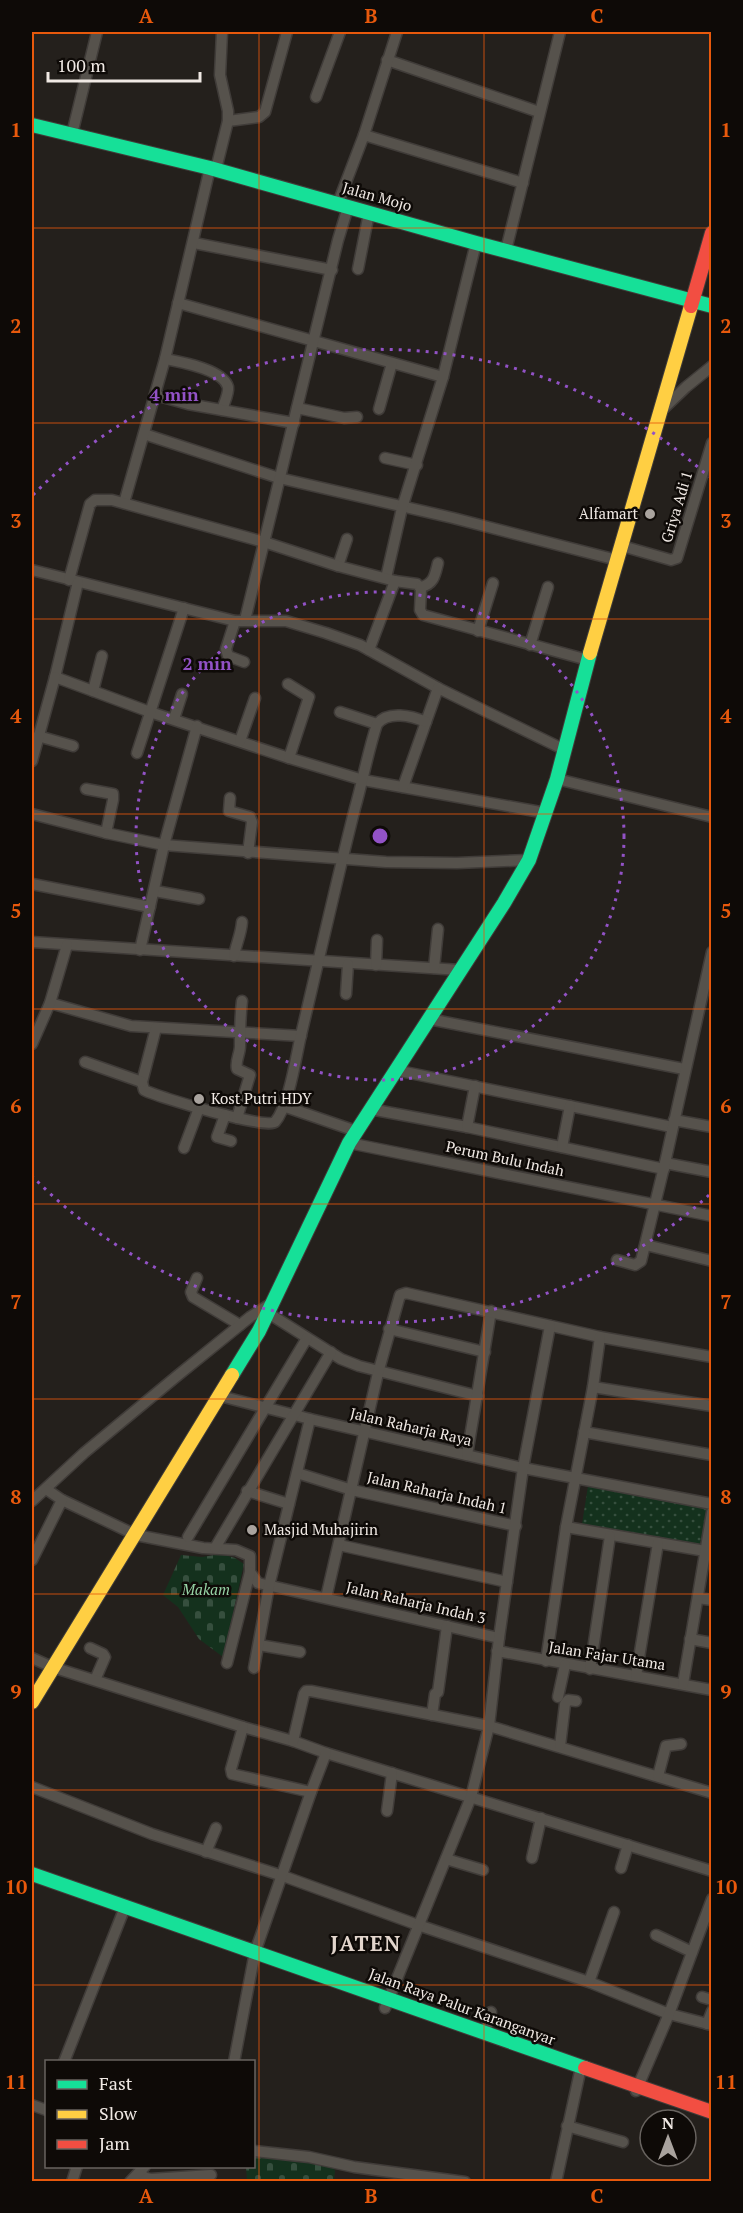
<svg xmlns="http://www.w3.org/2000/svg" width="743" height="2213" font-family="'PT Serif',serif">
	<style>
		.grass { fill: url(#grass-dots) }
		.cemetery { fill: url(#cemetery-stones) }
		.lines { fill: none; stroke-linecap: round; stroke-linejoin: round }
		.street-casing { stroke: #403c39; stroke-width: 13 }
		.fast-casing { stroke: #403c39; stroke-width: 16 }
		.slow-casing { stroke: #403c39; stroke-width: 16 }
		.jam-casing { stroke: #403c39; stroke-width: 16 }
		.street { stroke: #56524c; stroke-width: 10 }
		.fast { stroke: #16e098; stroke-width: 14 }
		.slow { stroke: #ffcf43; stroke-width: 14 }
		.jam { stroke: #f24e42; stroke-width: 14 }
		.grid { fill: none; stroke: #e8590c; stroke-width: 1.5; stroke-opacity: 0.55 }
		.ring { fill: none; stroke: #9252c6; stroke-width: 3; stroke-dasharray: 3 6 }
		.poi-dot { fill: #a9a39e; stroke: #0e0a07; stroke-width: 2 }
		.labels { text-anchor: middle; stroke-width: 5; stroke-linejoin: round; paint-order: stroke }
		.street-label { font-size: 15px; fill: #f0e9e4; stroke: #0e0a07 }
		.poi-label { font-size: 15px; fill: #f0e9e4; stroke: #0e0a07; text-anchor: start }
		.park-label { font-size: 15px; font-style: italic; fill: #96d3a5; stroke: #0e0a07 }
		.district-label { font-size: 21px; font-weight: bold; letter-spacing: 1.5px; fill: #e2d5cc; stroke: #0e0a07 }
		.centre { fill: #9252c6; stroke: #0e0a07; stroke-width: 3 }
		.ring-label { font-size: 18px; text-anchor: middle; font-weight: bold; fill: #9252c6; stroke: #0e0a07; stroke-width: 5; stroke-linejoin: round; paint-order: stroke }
		.neatline { fill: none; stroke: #e8590c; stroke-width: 2 }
		.grid-label { font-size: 20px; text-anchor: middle; font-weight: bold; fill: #e8590c }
	</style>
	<defs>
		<pattern id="grass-dots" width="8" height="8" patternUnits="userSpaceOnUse" patternTransform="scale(1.5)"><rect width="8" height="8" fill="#14311d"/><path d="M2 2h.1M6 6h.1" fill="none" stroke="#364f3e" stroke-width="1.8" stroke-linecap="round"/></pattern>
		<pattern id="cemetery-stones" width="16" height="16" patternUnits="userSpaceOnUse" patternTransform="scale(1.5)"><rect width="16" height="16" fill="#14311d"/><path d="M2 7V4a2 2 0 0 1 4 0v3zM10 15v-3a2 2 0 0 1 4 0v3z" fill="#364f3e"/></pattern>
	</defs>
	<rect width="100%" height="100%" fill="#24201c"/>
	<!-- grass -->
	<path class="grass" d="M588,1486L707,1507L700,1545L582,1524Z"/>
	<!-- cemetery -->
	<g class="cemetery">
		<path d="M221,1554L235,1558L244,1564L223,1657L199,1639L178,1607L163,1595L181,1555L202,1557Z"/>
		<path d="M254,2155L298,2159L333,2167L335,2171L334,2181H247L246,2167L254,2166Z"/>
	</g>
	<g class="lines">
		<!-- street casing -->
		<g class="street-casing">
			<g id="street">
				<path d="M387,60L539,112"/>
				<path d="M316,97L340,32"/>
				<path d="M228,121L259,117L265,112L287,32"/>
				<path d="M72,134L97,32"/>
				<path d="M364,135L523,183"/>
				<path d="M216,169L228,121V111L220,75L222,32"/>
				<path d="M338,203L364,135L397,32"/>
				<path d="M194,243L332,270"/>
				<path d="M506,250L560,32"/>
				<path d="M358,269L369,213"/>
				<path d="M178,303L443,377"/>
				<path d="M165,359C180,362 223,369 228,387C229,394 224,403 222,410"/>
				<path d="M155,395L188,404L294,423"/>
				<path d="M297,408L344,418L357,417"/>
				<path d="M379,409L392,363"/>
				<path d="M662,410L686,387L712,366"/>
				<path d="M144,434L279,478L453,518L617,560"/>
				<path d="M385,458L417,465"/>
				<path d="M124,503L165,359L210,168"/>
				<path d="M622,546L671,560L677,558L712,443"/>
				<path d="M338,566L347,539"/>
				<path d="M32,570L235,621H286L326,633L360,645L438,688L563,749"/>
				<path d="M386,578L402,508L443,377L476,243"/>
				<path d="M69,580L90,504L95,500H112L264,542L338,566L395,581L417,584L421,589L420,610L423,615L588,660"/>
				<path d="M78,582L55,677L150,712L289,758L363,780L546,813"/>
				<path d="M421,587C434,584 435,575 438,563"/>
				<path d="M245,620L338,240L348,207"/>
				<path d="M235,621L226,649L228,656L244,662"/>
				<path d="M478,631L493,583"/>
				<path d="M530,645L548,587"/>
				<path d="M369,650L395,581"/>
				<path d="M288,684L309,697L289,758"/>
				<path d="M93,691L102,656"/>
				<path d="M340,712L377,724"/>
				<path d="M174,719L182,694"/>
				<path d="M38,736L73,746"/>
				<path d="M240,741L255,698"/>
				<path d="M137,753L184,608"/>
				<path d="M32,761L55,677"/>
				<path d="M557,779L712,817"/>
				<path d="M403,787L438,688"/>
				<path d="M86,789L113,794V800L106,833"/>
				<path d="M230,798L229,811L250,817L252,822L248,853"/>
				<path d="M32,814L106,833L164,845L386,862L457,863L529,860"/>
				<path d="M32,884L150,907"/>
				<path d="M155,891L199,899"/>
				<path d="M32,942L460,970"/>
				<path d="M140,950L164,845L197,726"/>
				<path d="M234,956C236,944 241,935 242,922"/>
				<path d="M376,965L377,940"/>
				<path d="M434,968L438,929"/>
				<path d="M346,994L348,964"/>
				<path d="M50,1003L131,1026L301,1036"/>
				<path d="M429,1019L684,1069"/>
				<path d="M156,1028L142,1082L144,1090C157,1097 268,1130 275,1122C289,1106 296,1056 301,1035C319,959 336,883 355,808C363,780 368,751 377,724C388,710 412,716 426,722"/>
				<path d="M32,1044L50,1003L67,945"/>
				<path d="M85,1062L142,1082"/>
				<path d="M395,1070L672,1127"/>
				<path d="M283,1106L356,1131"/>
				<path d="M370,1109L467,1127L664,1169"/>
				<path d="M225,1115L217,1137L231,1141"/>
				<path d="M237,1118L250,1075L237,1069C235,1061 240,1054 240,1046C240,1031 240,1017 242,1001"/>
				<path d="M674,1120L712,1127"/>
				<path d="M467,1127L475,1086"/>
				<path d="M349,1143L712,1216"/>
				<path d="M562,1147L570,1106"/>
				<path d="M184,1148L199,1108"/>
				<path d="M665,1163L712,1172"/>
				<path d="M646,1245L712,1261"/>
				<path d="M617,1260L635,1265L641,1261L665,1163L712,952"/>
				<path d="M197,1278L191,1292L193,1297L240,1325"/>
				<path d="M268,1313L341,1359L359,1366L478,1396"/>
				<path d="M389,1329L485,1352"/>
				<path d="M593,1387L712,1406"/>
				<path d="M220,1396L310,1419L523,1468L712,1504"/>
				<path d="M584,1432L712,1455"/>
				<path d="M467,1455L491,1311"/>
				<path d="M297,1473L352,1490L516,1526"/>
				<path d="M247,1491L289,1504"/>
				<path d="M62,1500L136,1535L203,1548L236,1550L250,1556V1572L258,1583L499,1638"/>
				<path d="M32,1501L84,1453L177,1376L250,1317L272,1303"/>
				<path d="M566,1527L711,1552"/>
				<path d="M188,1537L307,1338"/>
				<path d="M339,1545L507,1582"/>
				<path d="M215,1548L331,1352"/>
				<path d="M32,1560L62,1500L46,1489"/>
				<path d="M326,1598L378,1373L400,1295L406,1293L600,1337L712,1357"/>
				<path d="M698,1598L712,1600"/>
				<path d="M690,1639L712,1643"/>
				<path d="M259,1645L300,1652"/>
				<path d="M90,1648L103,1654L105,1657L95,1680"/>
				<path d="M497,1651L712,1690"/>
				<path d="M32,1658L52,1667L243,1727L293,1741L326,1753L712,1871"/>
				<path d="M546,1661L566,1527L593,1387L600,1337"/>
				<path d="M227,1663L250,1572"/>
				<path d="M254,1668L269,1586L310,1419"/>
				<path d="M590,1669L610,1536"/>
				<path d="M636,1676L658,1543"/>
				<path d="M683,1684L712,1512"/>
				<path d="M558,1697L565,1665"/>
				<path d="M432,1715L435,1694L438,1692L447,1626"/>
				<path d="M243,1727L231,1769L232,1774L311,1792"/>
				<path d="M293,1741L304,1694L306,1691H311L489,1726L712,1793"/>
				<path d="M560,1746L565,1704L568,1700L576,1701"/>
				<path d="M658,1776L666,1746L681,1744"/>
				<path d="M32,1787L152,1834L283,1876L418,1925L589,1982L669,2014L712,2025"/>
				<path d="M387,1811L392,1773"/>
				<path d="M206,1852L216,1828"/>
				<path d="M532,1858L541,1818"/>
				<path d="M446,1859L483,1870"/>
				<path d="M621,1868L628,1845"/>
				<path d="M656,1935L692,1952"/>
				<path d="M589,1982L614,1912"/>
				<path d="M702,1997L712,2000"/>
				<path d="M385,2008L471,1797L489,1726L499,1638L523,1468L550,1326"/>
				<path d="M707,2024L712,2011"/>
				<path d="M485,2032L491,2012"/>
				<path d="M64,2062L125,1907"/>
				<path d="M234,2062L255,1952L311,1792L326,1753"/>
				<path d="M636,2091L669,2014L712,1899"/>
				<path d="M32,2105L46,2110"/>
				<path d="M567,2126L623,2142"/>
				<path d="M254,2151L309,2157L354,2167L465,2182"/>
				<path d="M139,2173L146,2178L151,2179L211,2175"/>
				<path d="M72,2182L77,2166"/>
				<path d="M130,2182L145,2166"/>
				<path d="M556,2182L581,2067"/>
			</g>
		</g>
		<!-- fast casing -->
		<g class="fast-casing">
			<g id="fast">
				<path d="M32,125L210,168L476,243L712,306"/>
				<path d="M232,1375L259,1331L349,1143L504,903L529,860L557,779L590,653"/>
				<path d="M32,1874L585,2068"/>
			</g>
		</g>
		<!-- slow casing -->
		<g class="slow-casing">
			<g id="slow">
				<path d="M590,653L691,306"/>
				<path d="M32,1702L232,1375"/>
			</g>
		</g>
		<!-- jam casing -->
		<g class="jam-casing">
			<g id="jam">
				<path d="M691,306L712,233"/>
				<path d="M585,2068L712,2112"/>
			</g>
		</g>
		<!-- street -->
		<use href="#street" class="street"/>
		<!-- fast -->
		<use href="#fast" class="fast"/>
		<!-- slow -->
		<use href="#slow" class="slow"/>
		<!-- jam -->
		<use href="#jam" class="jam"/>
	</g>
	<!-- grid -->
	<path class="grid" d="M259,32V2182M484,32V2182M32,228H712M32,423H712M32,619H712M32,814H712M32,1009H712M32,1204H712M32,1399H712M32,1594H712M32,1790H712M32,1985H712"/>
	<!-- distance rings -->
	<g class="ring">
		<circle cx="380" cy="836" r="244"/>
		<path d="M709 1195A487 487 0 0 1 33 1177M33 495A487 487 0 0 1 709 477"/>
	</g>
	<!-- markers -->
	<g class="poi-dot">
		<circle cx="650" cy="514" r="6"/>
		<circle cx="199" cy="1099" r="6"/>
		<circle cx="252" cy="1530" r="6"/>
	</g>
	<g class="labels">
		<!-- street labels -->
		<g class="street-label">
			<text transform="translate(377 197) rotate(16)" y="5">Jalan Mojo</text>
			<text transform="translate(677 507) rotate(-73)" y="5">Griya Adi 1</text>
			<text transform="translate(505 1159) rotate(12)" y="5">Perum Bulu Indah</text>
			<text transform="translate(411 1427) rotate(13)" y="5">Jalan Raharja Raya</text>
			<text transform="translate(437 1493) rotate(13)" y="5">Jalan Raharja Indah 1</text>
			<text transform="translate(416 1603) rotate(13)" y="5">Jalan Raharja Indah 3</text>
			<text transform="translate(607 1656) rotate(9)" y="5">Jalan Fajar Utama</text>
			<text transform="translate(462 2007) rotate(20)" y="5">Jalan Raya Palur Karanganyar</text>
		</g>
		<!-- poi labels -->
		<g class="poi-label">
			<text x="638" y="519" text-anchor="end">Alfamart</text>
			<text x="211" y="1104">Kost Putri HDY</text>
			<text x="264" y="1535">Masjid Muhajirin</text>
		</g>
		<!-- park labels -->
		<g class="park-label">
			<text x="206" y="1595">Makam</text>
		</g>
		<!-- district labels -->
		<g class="district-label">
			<text x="366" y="1951">JATEN</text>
		</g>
	</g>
	<circle cx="380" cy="836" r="9" class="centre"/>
	<g class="ring-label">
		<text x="174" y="401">4 min</text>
		<text x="207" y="670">2 min</text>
	</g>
	<!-- border -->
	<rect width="743" height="2213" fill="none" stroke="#0e0a07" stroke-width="66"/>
	<!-- legend -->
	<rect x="45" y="2060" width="210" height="108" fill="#0e0a07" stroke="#68635f" stroke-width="1.5"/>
	<rect x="57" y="2080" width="30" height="9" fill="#16e098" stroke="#68635f" stroke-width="1.5"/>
	<text x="99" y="2090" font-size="18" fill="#f0e9e4">Fast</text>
	<rect x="57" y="2110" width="30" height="9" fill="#ffcf43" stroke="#68635f" stroke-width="1.5"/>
	<text x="99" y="2120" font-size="18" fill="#f0e9e4">Slow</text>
	<rect x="57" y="2140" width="30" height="9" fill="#f24e42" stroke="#68635f" stroke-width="1.5"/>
	<text x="99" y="2150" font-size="18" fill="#f0e9e4">Jam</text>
	<!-- north arrow -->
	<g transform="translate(668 2138)"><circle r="28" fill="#0e0a07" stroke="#68635f" stroke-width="1.5"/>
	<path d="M0-4.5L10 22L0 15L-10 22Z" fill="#a9a39e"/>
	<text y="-9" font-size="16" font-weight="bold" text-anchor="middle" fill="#f0e9e4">N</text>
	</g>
	<!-- scale -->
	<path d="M48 72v9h152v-9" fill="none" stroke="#f0e9e4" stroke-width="3"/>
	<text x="57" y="72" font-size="18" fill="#f0e9e4" stroke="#0e0a07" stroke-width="4.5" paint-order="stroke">100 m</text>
	<rect x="33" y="33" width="677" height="2147" class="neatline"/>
	<g class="grid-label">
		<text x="146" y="23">A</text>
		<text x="371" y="23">B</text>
		<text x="597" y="23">C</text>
		<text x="16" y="137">1</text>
		<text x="726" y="137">1</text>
		<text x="16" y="333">2</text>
		<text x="726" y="333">2</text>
		<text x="16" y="528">3</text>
		<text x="726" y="528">3</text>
		<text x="16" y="723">4</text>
		<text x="726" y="723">4</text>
		<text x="16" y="918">5</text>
		<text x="726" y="918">5</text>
		<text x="16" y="1113">6</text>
		<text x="726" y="1113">6</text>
		<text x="16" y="1309">7</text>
		<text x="726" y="1309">7</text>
		<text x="16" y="1504">8</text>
		<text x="726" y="1504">8</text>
		<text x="16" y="1699">9</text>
		<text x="726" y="1699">9</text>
		<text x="16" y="1894">10</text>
		<text x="726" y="1894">10</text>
		<text x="16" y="2089">11</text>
		<text x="726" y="2089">11</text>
		<text x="146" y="2203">A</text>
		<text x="371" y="2203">B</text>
		<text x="597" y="2203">C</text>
	</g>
</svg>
